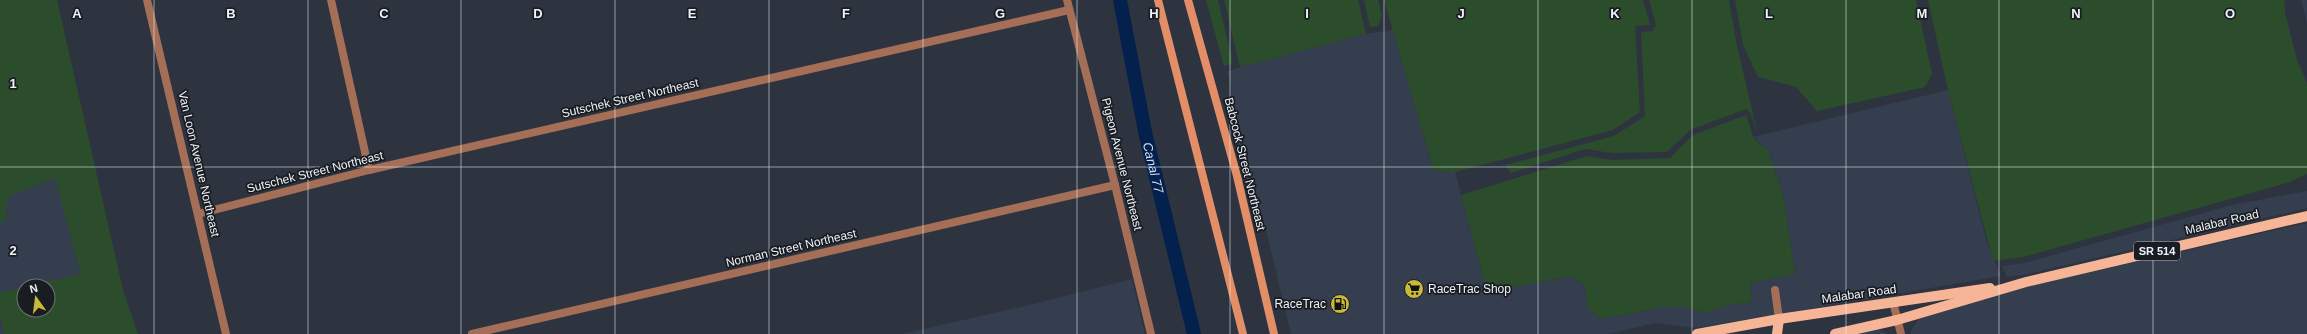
<svg xmlns="http://www.w3.org/2000/svg" width="2307" height="334" font-family="Helvetica,sans-serif">
	<style>
		.built { fill: #343e4e; fill-rule: evenodd }
		.green { fill: #2c4d2c }
		.lines { fill: none; stroke-linecap: round; stroke-linejoin: round }
		.canal { stroke: #04214e; stroke-width: 14 }
		.street { stroke: #a46f56; stroke-width: 8 }
		.secondary { stroke: #e38e67; stroke-width: 8 }
		.primary { stroke: #f7b597; stroke-width: 10 }
		.grid { fill: none; stroke: #eef3fa; stroke-width: 1; stroke-opacity: 0.55 }
		.labels { text-anchor: middle; stroke-width: 3.5; stroke-linejoin: round; paint-order: stroke }
		.shield { fill: #191c21; stroke: #aeb2b9; stroke-width: 1 }
		.shield-label { font-size: 11px; font-weight: bold; fill: #eef3fa }
		.street-label { font-size: 12px; fill: #eef3fa; stroke: #191c21 }
		.poi-label { font-size: 12px; fill: #eef3fa; stroke: #191c21; text-anchor: start }
		.water-label { font-size: 13px; font-style: italic; fill: #d0dcee; stroke: #191c21 }
		.grid-label { font-size: 13px; text-anchor: middle; font-weight: bold; fill: #eef3fa; stroke: #191c21; stroke-width: 3.5; stroke-linejoin: round; paint-order: stroke }
	</style>
	<rect width="100%" height="100%" fill="#2d3440"/>
	<!-- built -->
	<g class="built">
		<path d="M0,0H16L95,334H0ZM24,286H48V310H24Z"/>
		<path d="M2301,0H2307V23L2304,11Z"/>
		<path d="M1393,30L1434,171L1455,172L1487,292L1571,276L1585,286L1588,309L1601,319L1663,307H1686L1705,313L1729,305L1752,302L1750,283L1795,274L1783,194L1768,150L1753,137L1948,90L1987,243L2001,276L1695,328L1655,323L1608,334H1291L1262,214L1253,206L1232,121L1231,84L1227,72L1240,67L1366,34Z"/>
		<path d="M2307,191V208L2024,275L2007,277L2002,266L2025,263L2232,205Z"/>
		<path d="M2307,223V334H1911V330L1921,316L2034,285Z"/>
		<path d="M1132,279L1145,334H902L1038,303Z"/>
		<path d="M1876,328L1888,334H1850Z"/>
	</g>
	<!-- green -->
	<g class="green">
		<path d="M0,0H57L123,290L138,334H4L0,316V292L24,287V310H48V286H28L81,274L55,178L8,196L5,221L0,222Z"/>
		<path d="M1206,0H1218L1233,63L1224,66Z"/>
		<path d="M1224,0H1358L1366,34L1240,67Z"/>
		<path d="M1364,0H1378L1382,16L1378,26L1370,27Z"/>
		<path d="M1384,0H1643L1650,25L1635,26L1640,112L1613,130L1455,172L1434,171Z"/>
		<path d="M1649,0H1729L1737,46L1757,131L1750,112L1746,109L1690,130L1667,152L1612,153L1585,149L1511,173L1505,165L1614,136L1645,116L1641,32L1652,31L1656,25Z"/>
		<path d="M1735,0H1916L1932,74L1925,87L1817,111L1796,87L1758,77L1743,45Z"/>
		<path d="M1928,0H2284L2285,13L2297,60L2307,83V174L2287,183L2023,257L1993,261L1948,90Z"/>
		<path d="M1746,115L1754,139L1768,150L1783,194L1795,274L1750,283L1752,302L1729,305L1705,313L1686,307H1663L1601,319L1588,309L1585,286L1571,276L1487,292L1461,195L1587,156L1612,160L1670,158L1693,135Z"/>
	</g>
	<g class="lines">
		<!-- canal -->
		<path class="canal" id="s1" d="M1120,0L1145,132L1194,334"/>
		<!-- street -->
		<g class="street">
			<path d="M147,0L226,334"/>
			<path d="M331,0L369,170"/>
			<path d="M1067,0L1115,185L1151,334"/>
			<path d="M198,214L369,170L1069,10"/>
			<path d="M1775,290L1779,319"/>
			<path d="M1893,302L1901,334"/>
			<path d="M472,334L1115,185"/>
		</g>
		<!-- secondary -->
		<g class="secondary">
			<path d="M1158,0L1243,334"/>
			<path d="M1188,0L1237,176L1274,334"/>
		</g>
		<!-- primary -->
		<g class="primary">
			<path d="M1697,334L1779,319L1990,288"/>
			<path d="M1777,334L1779,319"/>
			<path d="M1835,334L1897,320L2026,282L2307,216"/>
		</g>
	</g>
	<!-- grid -->
	<path class="grid" d="M154,0V334M308,0V334M461,0V334M615,0V334M769,0V334M923,0V334M1077,0V334M1230,0V334M1384,0V334M1538,0V334M1692,0V334M1846,0V334M1999,0V334M2153,0V334M0,167H2307"/>
	<!-- icons -->
	<defs>
		<g id="supermarket-disc" transform="scale(1)"><circle r="9.5" fill="#c9ba3a" stroke="#191c21"/><path d="M-6-5.5h2.5l.6 2H6L4.5 2H-2.5L-4.4-4H-6ZM-1.5 3.2a1.3 1.3 0 1 0 .1 0ZM3 3.2a1.3 1.3 0 1 0 .1 0Z" fill="#111"/></g>
		<g id="fuel-disc" transform="scale(1)"><circle r="9.5" fill="#c9ba3a" stroke="#191c21"/><path d="M-5.5-6h7V0h2V4h1.3V-2.5L3-4.5l.8-.8L6-3V5H2.5V1h-1V6h-7ZM-4.2-4.7v3.2H.2V-4.7Z" fill="#111"/></g>
	</defs>
	<g fill-rule="evenodd">
		<use href="#supermarket-disc" x="1414" y="289"/>
		<use href="#fuel-disc" x="1340" y="304"/>
	</g>
	<g class="labels">
		<!-- shield labels -->
		<rect class="shield" x="2134" y="242" width="46" height="18" rx="3"/>
		<g class="shield-label">
			<text x="2157" y="255">SR 514</text>
		</g>
		<!-- street labels -->
		<g class="street-label">
			<text transform="translate(630 98) rotate(-13)" y="4">Sutschek Street Northeast</text>
			<text transform="translate(199 164) rotate(77)" y="4">Van Loon Avenue Northeast</text>
			<text transform="translate(1122 164) rotate(76)" y="4">Pigeon Avenue Northeast</text>
			<text transform="translate(1245 164) rotate(76)" y="4">Babcock Street Northeast</text>
			<text transform="translate(315 172) rotate(-14)" y="4">Sutschek Street Northeast</text>
			<text transform="translate(2222 222) rotate(-13)" y="4">Malabar Road</text>
			<text transform="translate(791 248) rotate(-13)" y="4">Norman Street Northeast</text>
			<text transform="translate(1859 294) rotate(-8)" y="4">Malabar Road</text>
		</g>
		<!-- poi labels -->
		<g class="poi-label">
			<text x="1428" y="293">RaceTrac Shop</text>
			<text x="1326" y="308" text-anchor="end">RaceTrac</text>
		</g>
		<!-- water labels -->
		<g class="water-label">
			<text dy="5" stroke="none"><textPath href="#s1" startOffset="171">Canal 77</textPath></text>
		</g>
	</g>
	<g class="grid-label">
		<text x="77" y="18">A</text>
		<text x="231" y="18">B</text>
		<text x="384" y="18">C</text>
		<text x="538" y="18">D</text>
		<text x="692" y="18">E</text>
		<text x="846" y="18">F</text>
		<text x="1000" y="18">G</text>
		<text x="1154" y="18">H</text>
		<text x="1307" y="18">I</text>
		<text x="1461" y="18">J</text>
		<text x="1615" y="18">K</text>
		<text x="1769" y="18">L</text>
		<text x="1922" y="18">M</text>
		<text x="2076" y="18">N</text>
		<text x="2230" y="18">O</text>
		<text x="13" y="88">1</text>
		<text x="13" y="255">2</text>
	</g>
	<!-- north arrow -->
	<g transform="translate(36 298) rotate(346)"><circle r="19" fill="#191c21" stroke="#6e7278"/>
	<path d="M0-3L7 15L0 10L-7 15Z" fill="#c9ba3a"/>
	<text y="-6" font-size="11" font-weight="bold" text-anchor="middle" fill="#eef3fa">N</text>
	</g>
</svg>
